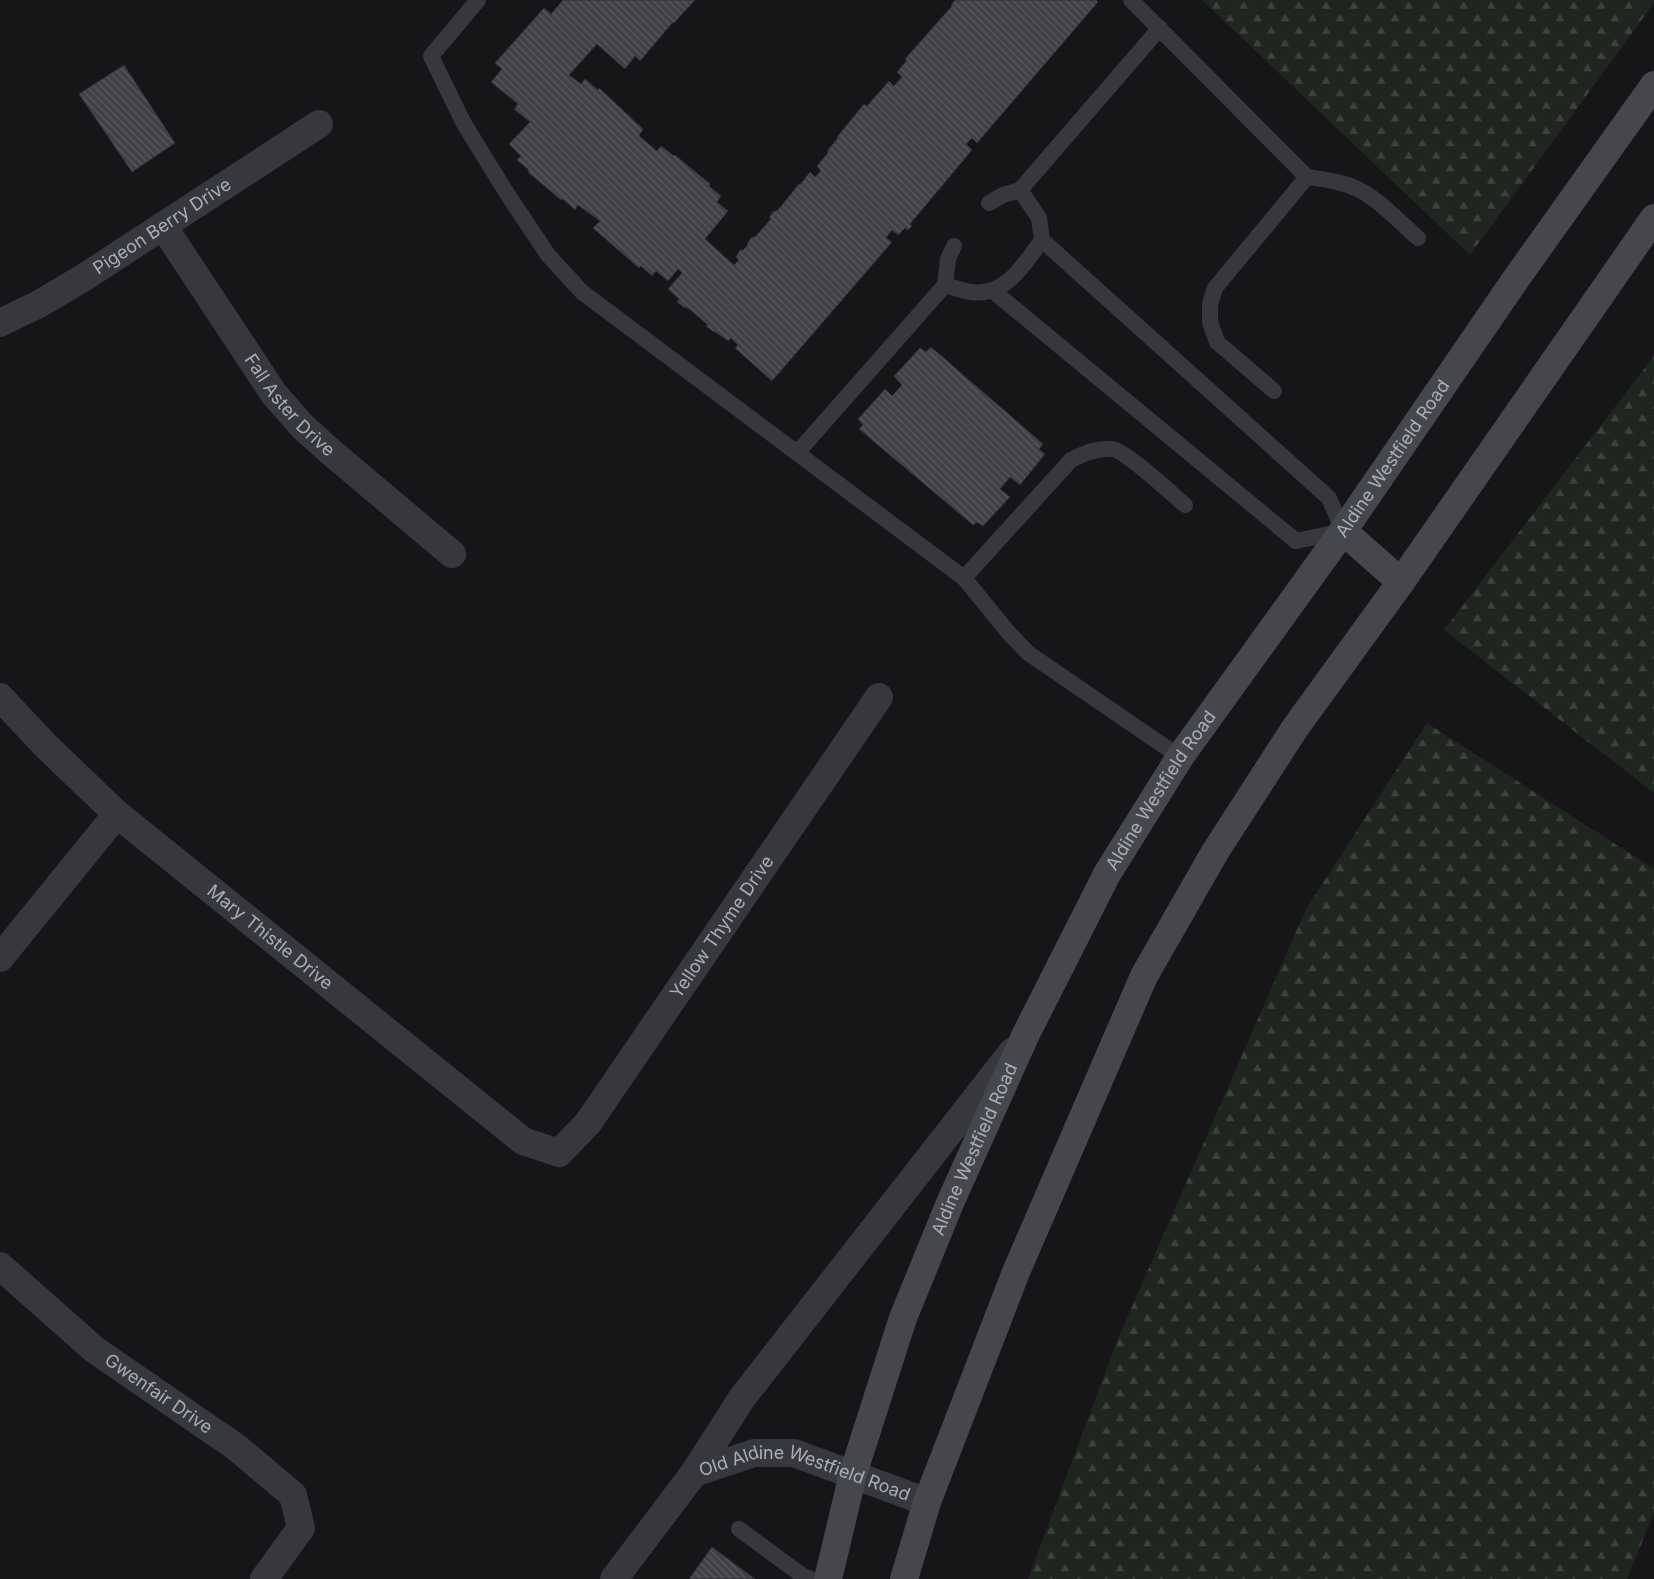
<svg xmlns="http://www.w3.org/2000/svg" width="1654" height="1579" font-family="Inter,sans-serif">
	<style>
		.forest { fill: url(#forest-firs) }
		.building { fill: url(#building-back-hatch); stroke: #303034 }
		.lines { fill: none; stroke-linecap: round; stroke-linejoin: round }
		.service { stroke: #37383d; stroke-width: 16 }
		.minor { stroke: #37383d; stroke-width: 28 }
		.tertiary { stroke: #37383d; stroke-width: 28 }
		.secondary { stroke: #45474d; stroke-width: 28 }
		.labels { text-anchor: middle; stroke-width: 5; stroke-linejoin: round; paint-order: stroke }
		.street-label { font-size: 18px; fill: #a8adb8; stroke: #111113 }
	</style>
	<defs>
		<pattern id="forest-firs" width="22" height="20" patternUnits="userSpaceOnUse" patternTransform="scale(1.25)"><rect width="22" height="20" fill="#1e261f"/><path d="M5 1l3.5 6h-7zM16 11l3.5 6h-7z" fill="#3c433d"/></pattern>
		<pattern id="building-back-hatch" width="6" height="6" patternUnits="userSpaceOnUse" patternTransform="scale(1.25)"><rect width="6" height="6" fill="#404145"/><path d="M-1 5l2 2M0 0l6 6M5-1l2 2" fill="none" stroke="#595a5e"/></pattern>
	</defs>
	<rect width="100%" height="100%" fill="#161618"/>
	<!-- forest -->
	<g class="forest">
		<path d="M1202,0H1654V3L1470,255Z"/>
		<path d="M1654,356V793L1444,630Z"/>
		<path d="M1427,723L1654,869V1513L1627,1579H1028L1117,1341L1306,909Z"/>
	</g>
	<!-- building -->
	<g class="building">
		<path d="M563,0H695L674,23L673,22L640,61L635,56L625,69L597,44L569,75L581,84L585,79L598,90L599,88L643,129L639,136L657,151L661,146L674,156L675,155L710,184L709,186L721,196L717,202L728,211L705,239L734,265L739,260L736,257L740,250H743L748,245L747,243L752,237H755L770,220V216L773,212L778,210L799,184L800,185L810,172L815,177L821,171L817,166L828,153L827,151L838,138L837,137L864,104L867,106L889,81L894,86L902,77L897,72L907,60L905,59L952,6L951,5L955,0H1096L1098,2L977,143L972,138L966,144L972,150L910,224L912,226L908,230L905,228L898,235L892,230L886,238L892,242L772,381L735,348L738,345L731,338L728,341L714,331V332L706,326L708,325L692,311L686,307L685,308L677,302L679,299L668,289L682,273L678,269L668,281L656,271L652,276L641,266L639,268L593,228L600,221L578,205L575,210L563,199L561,200L528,172L529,170L517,160L521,156L509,144L530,122L514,109L518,104L491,82L502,69L495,63L544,8L551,14Z"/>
		<path d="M124,65L175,143L132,172L79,94Z"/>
		<path d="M931,347L1043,444L1039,449L1045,454L1020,485L1010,477L1000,489L1010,497L983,526L977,522L973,525L859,429L863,425L858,419L885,389L892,396L902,385L894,376L920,348L926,352Z"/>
		<path d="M712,1547L755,1579H689Z"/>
	</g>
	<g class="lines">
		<!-- service -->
		<g class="service">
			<path d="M478,0L431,56L463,122L506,192L548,255L582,292L964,578L1008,632L1028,653L1180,757"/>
			<path d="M1131,0L1307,177C1322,179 1338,181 1353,187C1376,196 1399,222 1418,238"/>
			<path d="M1020,190L1160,28"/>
			<path d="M954,246L948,259L945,285C953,287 962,291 971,292C1006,297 1024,264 1042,240L1039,218L1020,190L1003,195L989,203"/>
			<path d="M993,291L1296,541L1343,531L1329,498L1042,240"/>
			<path d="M1274,391L1217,342L1210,322V304L1215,288L1307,177"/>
			<path d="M797,453L945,285"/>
			<path d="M964,578L1071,460C1085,453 1096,448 1112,449C1125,450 1172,494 1185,505"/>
			<path d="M739,1529L803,1576L811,1579"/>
		</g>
		<!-- minor -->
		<g class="minor">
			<path id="s1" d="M163,226L274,394L303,427L332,453L452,554"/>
			<path id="s2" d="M0,323L39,304L83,278L319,124"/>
			<path id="s3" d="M0,697L46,746L117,814L523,1141L559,1153L588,1123L879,697"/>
			<path d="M0,958L117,814"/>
			<path id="s4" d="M0,1266L95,1350L236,1447L293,1495L301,1528L264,1579"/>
		</g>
		<!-- tertiary -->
		<g class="tertiary">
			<path id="s5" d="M694,1473L754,1453H794L927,1502"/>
			<path d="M614,1579L694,1473L742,1398L1012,1052"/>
		</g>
		<!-- secondary -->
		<g class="secondary">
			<path d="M1343,531L1401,582"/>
			<path id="s6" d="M828,1579L853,1474L903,1318L950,1203L1025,1036L1107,874L1180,757L1343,531L1518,276L1654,85"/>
			<path d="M904,1579L927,1502L1016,1272L1144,976L1215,852L1295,728L1401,582L1654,218"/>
		</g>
	</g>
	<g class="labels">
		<!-- street labels -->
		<g class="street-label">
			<text dy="6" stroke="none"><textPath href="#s2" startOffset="189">Pigeon Berry Drive</textPath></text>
			<text dy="6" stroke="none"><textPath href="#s1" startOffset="220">Fall Aster Drive</textPath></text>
			<text dy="6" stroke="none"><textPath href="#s6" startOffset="1265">Aldine Westfield Road</textPath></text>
			<text dy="6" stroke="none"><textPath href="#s6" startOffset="860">Aldine Westfield Road</textPath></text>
			<text dy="6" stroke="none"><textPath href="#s3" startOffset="1004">Yellow Thyme Drive</textPath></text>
			<text dy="6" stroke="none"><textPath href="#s3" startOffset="362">Mary Thistle Drive</textPath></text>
			<text dy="6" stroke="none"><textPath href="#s6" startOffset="455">Aldine Westfield Road</textPath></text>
			<text dy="6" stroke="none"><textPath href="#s4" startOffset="204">Gwenfair Drive</textPath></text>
			<text dy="6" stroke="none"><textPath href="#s5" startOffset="116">Old Aldine Westfield Road</textPath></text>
		</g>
	</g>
</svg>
